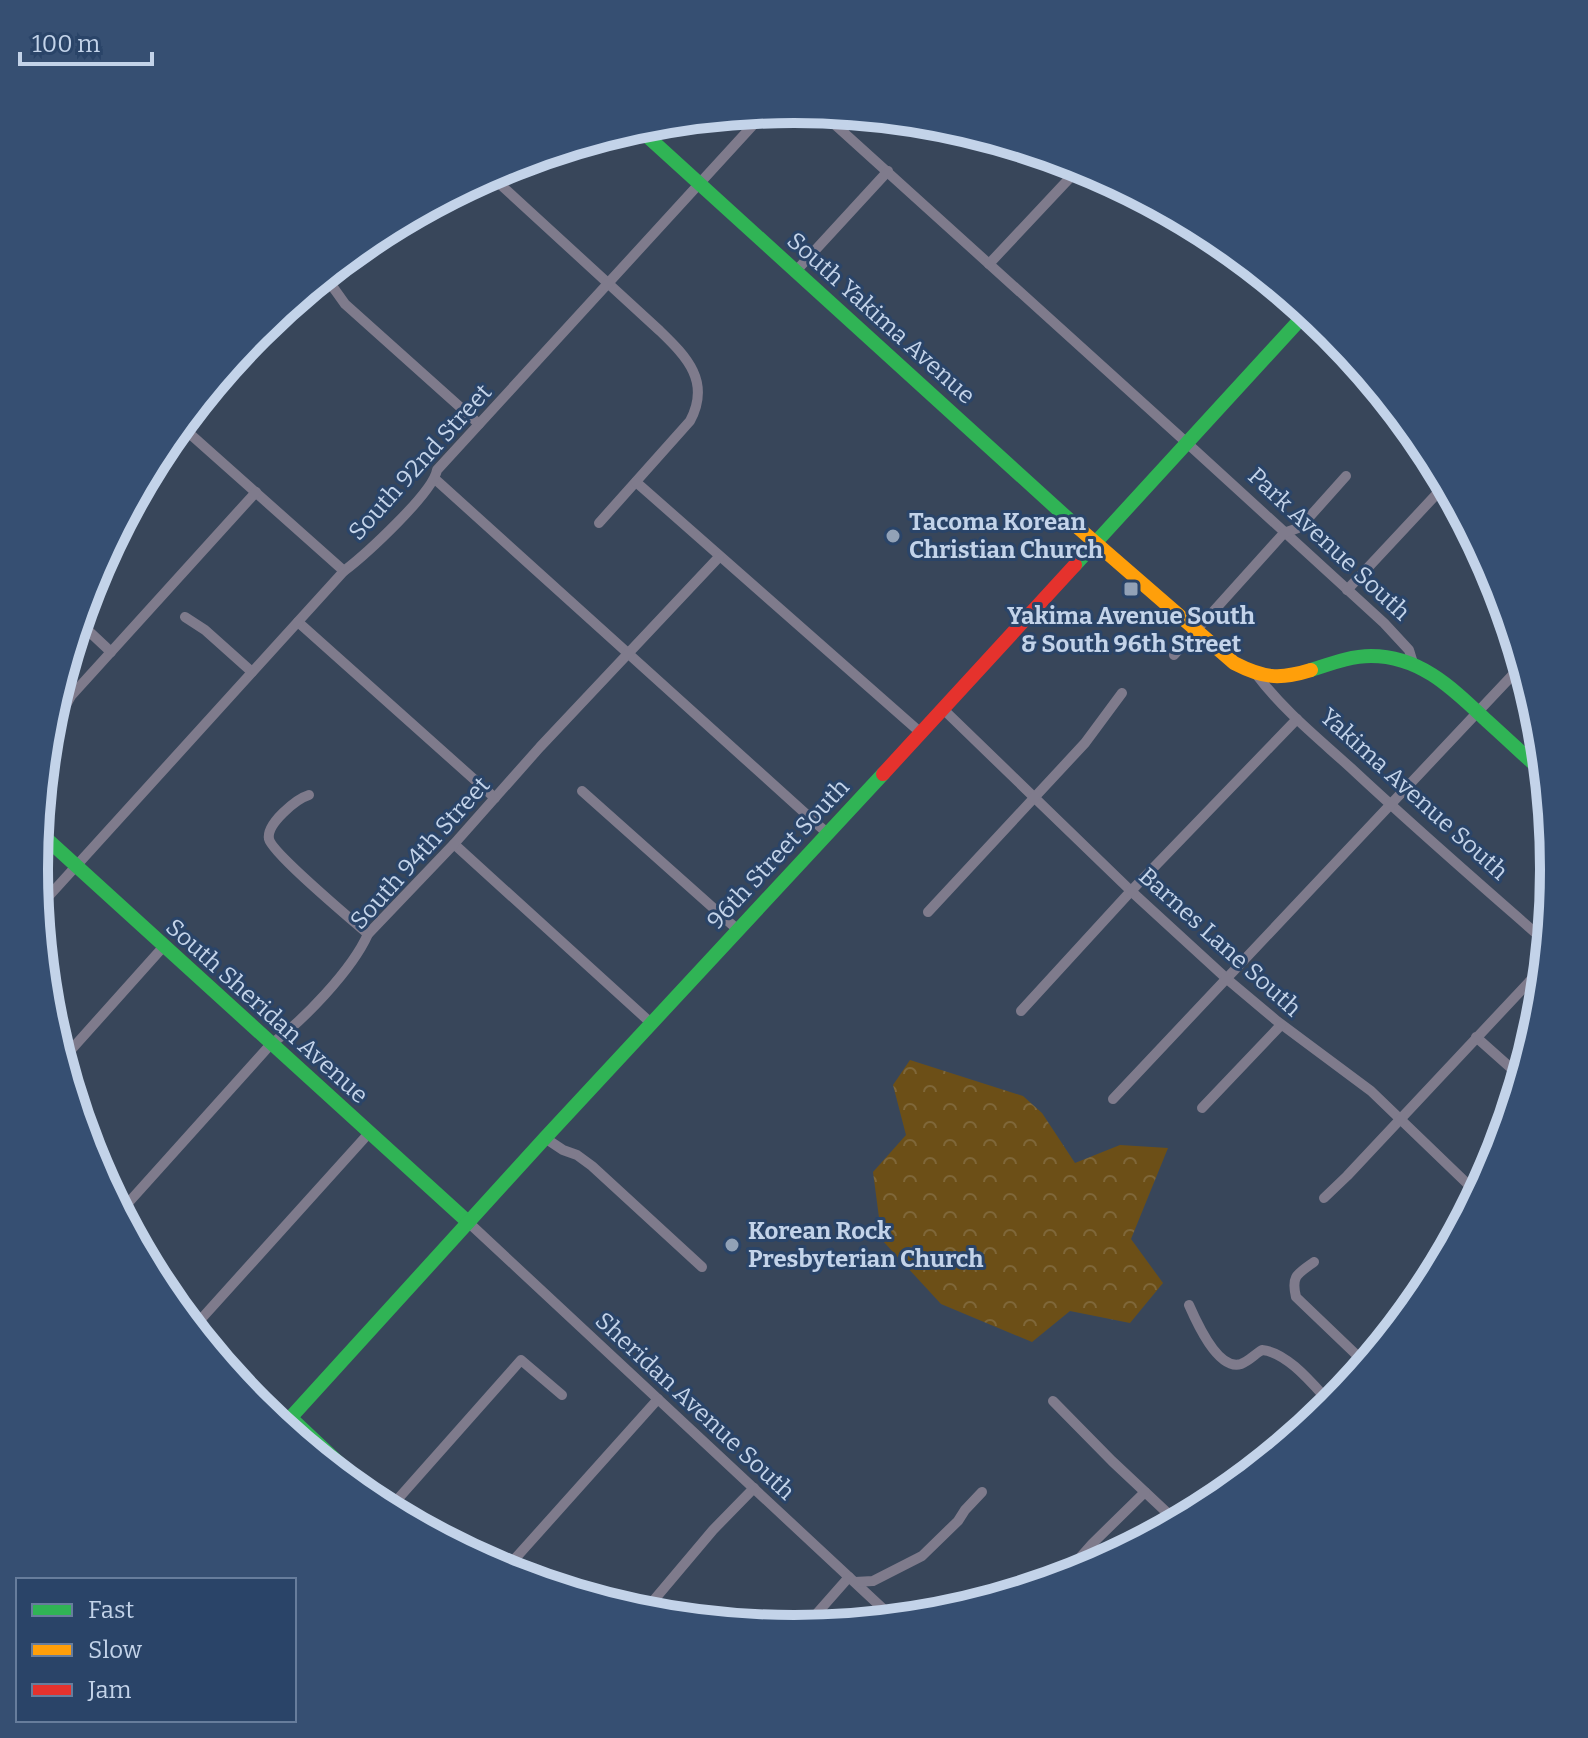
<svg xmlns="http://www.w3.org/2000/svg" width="1588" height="1738" font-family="Bitter,serif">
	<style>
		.forest { fill: url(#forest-crowns) }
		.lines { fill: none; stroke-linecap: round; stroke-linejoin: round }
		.street { stroke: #7f7b8c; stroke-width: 10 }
		.fast { stroke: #30b455; stroke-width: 14 }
		.slow { stroke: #ff9f0a; stroke-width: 14 }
		.jam { stroke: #e5322d; stroke-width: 14 }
		.poi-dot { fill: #92a2b7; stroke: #2a4468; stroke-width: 3 }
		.labels { text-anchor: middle; stroke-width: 6; stroke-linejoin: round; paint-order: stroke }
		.street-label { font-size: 24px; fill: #c3d3e9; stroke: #2a4468 }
		.poi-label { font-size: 24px; font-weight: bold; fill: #c3d3e9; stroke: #2a4468; text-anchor: start }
		.rim { fill: none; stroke: #c3d3e9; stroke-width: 10 }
	</style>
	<defs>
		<pattern id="forest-crowns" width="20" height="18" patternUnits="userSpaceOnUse" patternTransform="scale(2)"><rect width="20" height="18" fill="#6c4f17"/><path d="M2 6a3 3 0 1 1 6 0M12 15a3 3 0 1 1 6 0" fill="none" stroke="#7f6739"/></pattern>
	</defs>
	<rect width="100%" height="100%" fill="#38465a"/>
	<!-- forest -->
	<path class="forest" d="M910,1060L1023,1096L1042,1113L1075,1163L1120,1145L1168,1148L1131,1239L1163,1283L1130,1323L1070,1311L1032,1342L941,1304L882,1240L873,1172L906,1135L893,1085Z"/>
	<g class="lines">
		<!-- street -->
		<g class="street">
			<path d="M821,112L1187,443L1384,623L1409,650L1413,663"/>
			<path d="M489,174L660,331C687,357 711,382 690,421L599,523"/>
			<path d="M989,264L1081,166"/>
			<path d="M796,271L888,171"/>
			<path d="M330,283L345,304L479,424"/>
			<path d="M180,425L344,571"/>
			<path d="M435,479L827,833"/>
			<path d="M636,482L921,733"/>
			<path d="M1347,590L1446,484"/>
			<path d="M185,617L205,630L252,672"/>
			<path d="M79,622L111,652"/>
			<path d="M298,622L495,798"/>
			<path d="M1174,655L1284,533L1298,528L1304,523L1346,476"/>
			<path d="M1256,674C1283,710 1318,738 1351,768C1415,828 1481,885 1547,943"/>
			<path d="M943,709L1131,891L1227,979L1277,1021L1371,1091L1478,1194"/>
			<path d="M47,738L71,696L256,492"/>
			<path d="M582,791L738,930"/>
			<path d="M309,795C296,799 266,824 269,839C272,853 352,920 368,934"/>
			<path d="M454,844L651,1023"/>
			<path d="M38,908L344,571C365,555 433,493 437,470L765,112"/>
			<path d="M928,912L1085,743L1122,693"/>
			<path d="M1021,1011L1131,891L1297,719"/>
			<path d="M1476,1037L1521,1077"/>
			<path d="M62,1060L164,946"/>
			<path d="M1113,1099L1522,665"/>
			<path d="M1202,1108L1281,1025"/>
			<path d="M545,1138L563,1150L577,1155L592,1166L702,1267"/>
			<path d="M1324,1198L1347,1176L1545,965"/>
			<path d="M120,1212L271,1044C303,1021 352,970 368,934L454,844L540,747L719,557"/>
			<path d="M468,1222L894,1619"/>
			<path d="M1314,1262C1297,1274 1291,1276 1296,1297L1366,1364"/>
			<path d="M1189,1305C1196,1321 1218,1371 1241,1364C1249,1361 1255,1354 1262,1350C1288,1352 1315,1387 1332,1405"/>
			<path d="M193,1328L369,1133"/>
			<path d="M1053,1401L1112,1461L1177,1522"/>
			<path d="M389,1509L521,1360L562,1395"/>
			<path d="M504,1571L658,1399"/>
			<path d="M1062,1578L1092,1544L1145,1492"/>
			<path d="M855,1582L873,1581L922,1556L958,1521L965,1510L982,1492"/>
			<path d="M643,1613L713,1530L754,1488"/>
			<path d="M804,1628L849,1577"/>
		</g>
		<!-- fast -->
		<g class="fast">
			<path d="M636,126L1075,525"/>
			<path d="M1075,565L1307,312"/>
			<path d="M1311,670C1330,664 1350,656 1371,656C1420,656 1452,688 1486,720C1506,738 1525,756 1545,774"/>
			<path d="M38,831L468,1222"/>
			<path d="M291,1418L390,1511"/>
			<path d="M282,1427L545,1138L883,774"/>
		</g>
		<!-- slow -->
		<path class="slow" d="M1075,525L1234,663C1263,678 1279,680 1311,670"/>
		<!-- jam -->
		<path class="jam" d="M883,774L1075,565"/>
	</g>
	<!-- markers -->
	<g class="poi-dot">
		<circle cx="893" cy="536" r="8"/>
		<rect x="1123" y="581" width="16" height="16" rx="4"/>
		<circle cx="732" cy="1245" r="8"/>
	</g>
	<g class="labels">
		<!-- street labels -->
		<g class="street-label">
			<text transform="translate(881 318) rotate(42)" y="8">South Yakima Avenue</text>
			<text transform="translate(420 462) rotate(-48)" y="8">South 92nd Street</text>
			<text transform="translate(1329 544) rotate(43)" y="8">Park Avenue South</text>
			<text transform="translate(1414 794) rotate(42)" y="8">Yakima Avenue South</text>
			<text transform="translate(420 853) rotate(-48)" y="8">South 94th Street</text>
			<text transform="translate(778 854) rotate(-47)" y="8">96th Street South</text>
			<text transform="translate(1220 942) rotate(42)" y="8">Barnes Lane South</text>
			<text transform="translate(267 1011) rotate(42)" y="8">South Sheridan Avenue</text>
			<text transform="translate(695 1406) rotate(43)" y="8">Sheridan Avenue South</text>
		</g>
		<!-- poi labels -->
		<g class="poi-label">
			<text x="909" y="530">Tacoma Korean<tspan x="909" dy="28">Christian Church</tspan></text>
			<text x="1131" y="624" text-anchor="middle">Yakima Avenue South<tspan x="1131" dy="28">&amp; South 96th Street</tspan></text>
			<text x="748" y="1239">Korean Rock<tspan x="748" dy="28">Presbyterian Church</tspan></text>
		</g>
	</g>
	<!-- crop -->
	<path d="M0 0H1588V1738H0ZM48 869a746 746 0 1 1 1492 0a746 746 0 1 1-1492 0Z" fill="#364f72" fill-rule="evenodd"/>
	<path class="rim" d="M48 869a746 746 0 1 1 1492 0a746 746 0 1 1-1492 0Z"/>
	<!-- legend -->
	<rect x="16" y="1578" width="280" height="144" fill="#2a4468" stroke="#677d9c" stroke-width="2"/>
	<rect x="32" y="1604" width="40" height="12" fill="#30b455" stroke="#677d9c" stroke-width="2"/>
	<text x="88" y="1618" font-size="24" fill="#c3d3e9">Fast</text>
	<rect x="32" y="1644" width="40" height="12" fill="#ff9f0a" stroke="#677d9c" stroke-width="2"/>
	<text x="88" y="1658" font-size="24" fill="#c3d3e9">Slow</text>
	<rect x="32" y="1684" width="40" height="12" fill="#e5322d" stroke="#677d9c" stroke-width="2"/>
	<text x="88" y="1698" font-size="24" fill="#c3d3e9">Jam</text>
	<!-- scale -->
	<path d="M20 52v12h132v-12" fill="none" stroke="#c3d3e9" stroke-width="4"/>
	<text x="32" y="52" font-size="24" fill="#c3d3e9" stroke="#2a4468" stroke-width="6" paint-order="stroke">100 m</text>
</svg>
